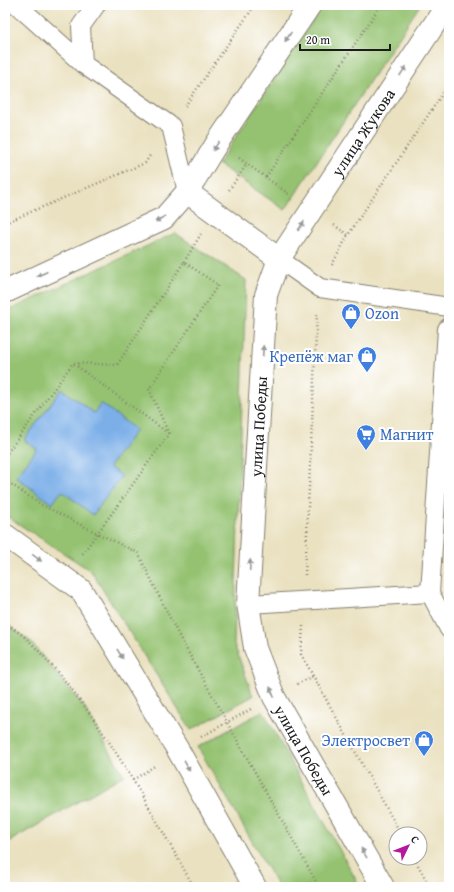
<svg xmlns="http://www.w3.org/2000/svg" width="454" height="892" font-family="'Gentium Book Plus',serif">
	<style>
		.green { fill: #94c271; stroke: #586f46 }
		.water { fill: #7bafe8; stroke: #4c6682 }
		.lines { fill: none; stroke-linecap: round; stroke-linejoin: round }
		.service-casing { stroke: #837e6e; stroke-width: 20 }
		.tertiary-casing { stroke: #837e6e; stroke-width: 24 }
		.path { stroke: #837e6e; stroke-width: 2.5; stroke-dasharray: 1 3; stroke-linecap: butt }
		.service { stroke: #fff; stroke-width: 18 }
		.tertiary { stroke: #fff; stroke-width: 22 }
		.oneway { fill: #999 }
		.labels { text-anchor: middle; stroke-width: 4; stroke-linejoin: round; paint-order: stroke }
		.street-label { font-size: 16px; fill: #1c1c1c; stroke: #fff }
		.shop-label { font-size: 16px; fill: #366cbe; stroke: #fff; text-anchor: start }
	</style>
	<rect width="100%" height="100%" fill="#fff"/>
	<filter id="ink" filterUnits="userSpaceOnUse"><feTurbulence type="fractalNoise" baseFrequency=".025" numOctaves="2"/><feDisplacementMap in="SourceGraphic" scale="8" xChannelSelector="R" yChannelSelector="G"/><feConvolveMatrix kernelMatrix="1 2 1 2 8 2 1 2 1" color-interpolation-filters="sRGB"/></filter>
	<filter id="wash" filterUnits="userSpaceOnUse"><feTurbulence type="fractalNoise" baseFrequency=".012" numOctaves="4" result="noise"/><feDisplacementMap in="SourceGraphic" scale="16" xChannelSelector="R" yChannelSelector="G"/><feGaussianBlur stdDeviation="0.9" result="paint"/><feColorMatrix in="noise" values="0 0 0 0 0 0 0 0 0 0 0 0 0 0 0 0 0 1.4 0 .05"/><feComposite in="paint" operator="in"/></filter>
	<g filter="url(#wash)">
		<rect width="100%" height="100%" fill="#eae1c0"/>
		<!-- green -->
		<g class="green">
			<path d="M323,5H420L285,210L218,164Z"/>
			<path d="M175,233L246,280L234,644L253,696L191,730L91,571L5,515V312Z"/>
			<path d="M5,623L30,641L84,707L124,775L5,844Z"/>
			<path d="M263,711L360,887H278L198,747Z"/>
		</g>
		<!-- water -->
		<path class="water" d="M62,389L94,413L101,403L136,430L109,467L122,476L93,515L62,491L52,504L16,477L37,449L24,440Z"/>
	</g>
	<g filter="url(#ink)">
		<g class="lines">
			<!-- service casing -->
			<g class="service-casing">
				<g id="service">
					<path d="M17,5L83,64"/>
					<path d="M96,5L81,26L83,64L171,126L187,192"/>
					<path d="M279,259L320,288L449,307"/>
					<path d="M449,327L447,329L430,593L449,629"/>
					<path d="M248,604L430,593"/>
				</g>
			</g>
			<!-- tertiary casing -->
			<g class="tertiary-casing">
				<g id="tertiary">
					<path d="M187,192L279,259"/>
					<path d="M5,292L164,218L187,192L217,143L310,5"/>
					<path d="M5,535L81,590L178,750L255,887"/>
					<path id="s1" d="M383,887L274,697L255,648L248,604L266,295L279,259L447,5"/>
				</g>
			</g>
			<!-- path -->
			<g class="path">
				<path d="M185,106L255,5"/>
				<path d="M239,158L290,195"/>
				<path d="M266,177L381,5"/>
				<path d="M229,190L247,164"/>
				<path d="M5,223L145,163L151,154"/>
				<path d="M334,225L348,235"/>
				<path d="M184,262L201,234"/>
				<path d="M332,265L348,235L449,84"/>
				<path d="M74,364L168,433"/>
				<path d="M5,456L73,363L117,365L184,262L218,285L149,389L169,434L81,556"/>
				<path d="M5,480L40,504L97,533L138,553L178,634L319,887"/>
				<path d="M305,575L317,313"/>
				<path d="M5,622C14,629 25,636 33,645C101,715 146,803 194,887"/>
				<path d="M303,626L301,654L401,834"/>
				<path d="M297,684L313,676"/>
				<path d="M201,737L251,709"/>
				<path d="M133,780L156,765"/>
				<path d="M414,858L430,887"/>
			</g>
			<!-- service -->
			<use href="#service" class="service"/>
			<!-- tertiary -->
			<use href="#tertiary" class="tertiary"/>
		</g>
		<!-- one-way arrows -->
		<defs><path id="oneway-solid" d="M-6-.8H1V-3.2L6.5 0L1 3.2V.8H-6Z"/></defs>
		<g class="oneway">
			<use href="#oneway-solid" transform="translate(288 37) rotate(124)"/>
			<use href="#oneway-solid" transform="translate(403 71) rotate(-56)"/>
			<use href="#oneway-solid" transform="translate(216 146) rotate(122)"/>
			<use href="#oneway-solid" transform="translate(160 219) rotate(150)"/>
			<use href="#oneway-solid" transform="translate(301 226) rotate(-57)"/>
			<use href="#oneway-solid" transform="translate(42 274) rotate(155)"/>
			<use href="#oneway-solid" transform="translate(263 351) rotate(-87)"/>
			<use href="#oneway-solid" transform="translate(37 558) rotate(36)"/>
			<use href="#oneway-solid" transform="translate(250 565) rotate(-87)"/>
			<use href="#oneway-solid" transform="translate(120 654) rotate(59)"/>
			<use href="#oneway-solid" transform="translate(272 692) rotate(-112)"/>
			<use href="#oneway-solid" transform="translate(187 766) rotate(61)"/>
			<use href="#oneway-solid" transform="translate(364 853) rotate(-120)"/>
		</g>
	</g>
	<!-- icons -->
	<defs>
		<g id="shop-pin" transform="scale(1)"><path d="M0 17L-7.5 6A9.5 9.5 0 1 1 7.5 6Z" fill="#3f7fe0" stroke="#fff"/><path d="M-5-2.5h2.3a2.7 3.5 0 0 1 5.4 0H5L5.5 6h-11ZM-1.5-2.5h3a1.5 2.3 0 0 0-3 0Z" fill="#fff"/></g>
		<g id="supermarket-pin" transform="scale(1)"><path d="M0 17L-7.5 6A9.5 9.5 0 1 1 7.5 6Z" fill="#3f7fe0" stroke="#fff"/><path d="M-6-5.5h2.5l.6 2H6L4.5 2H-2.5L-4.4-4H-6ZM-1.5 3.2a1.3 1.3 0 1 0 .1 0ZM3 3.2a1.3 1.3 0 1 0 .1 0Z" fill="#fff"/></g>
	</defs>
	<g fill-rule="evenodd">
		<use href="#shop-pin" x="351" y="313"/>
		<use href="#shop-pin" x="367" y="356"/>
		<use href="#supermarket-pin" x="366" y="434"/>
		<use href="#shop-pin" x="424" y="740"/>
	</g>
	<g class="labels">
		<!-- street labels -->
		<g class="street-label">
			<text dy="6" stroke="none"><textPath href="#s1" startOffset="816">улица Жукова</textPath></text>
			<text dy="6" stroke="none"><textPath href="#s1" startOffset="494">улица Победы</textPath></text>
			<text transform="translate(304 750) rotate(60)" y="6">улица Победы</text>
		</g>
		<!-- shop labels -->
		<g class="shop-label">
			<text x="365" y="319">Ozon</text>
			<text x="353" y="362" text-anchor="end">Крепёж маг</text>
			<text x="380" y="440">Магнит</text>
			<text x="410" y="746" text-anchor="end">Электросвет</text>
		</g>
	</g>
	<!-- margin -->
	<rect width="454" height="892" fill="none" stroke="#fff" stroke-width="20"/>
	<!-- north arrow -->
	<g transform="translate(408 846) rotate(47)"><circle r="19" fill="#ffffff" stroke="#a4a4a4"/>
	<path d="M0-3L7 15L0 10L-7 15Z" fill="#b5179e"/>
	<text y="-6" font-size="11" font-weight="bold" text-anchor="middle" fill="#1c1c1c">С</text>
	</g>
	<!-- scale -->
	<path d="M300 44v6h90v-6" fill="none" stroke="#1c1c1c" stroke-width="2"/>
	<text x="306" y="44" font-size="12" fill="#1c1c1c" stroke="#ffffff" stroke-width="3" paint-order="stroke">20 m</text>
</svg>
